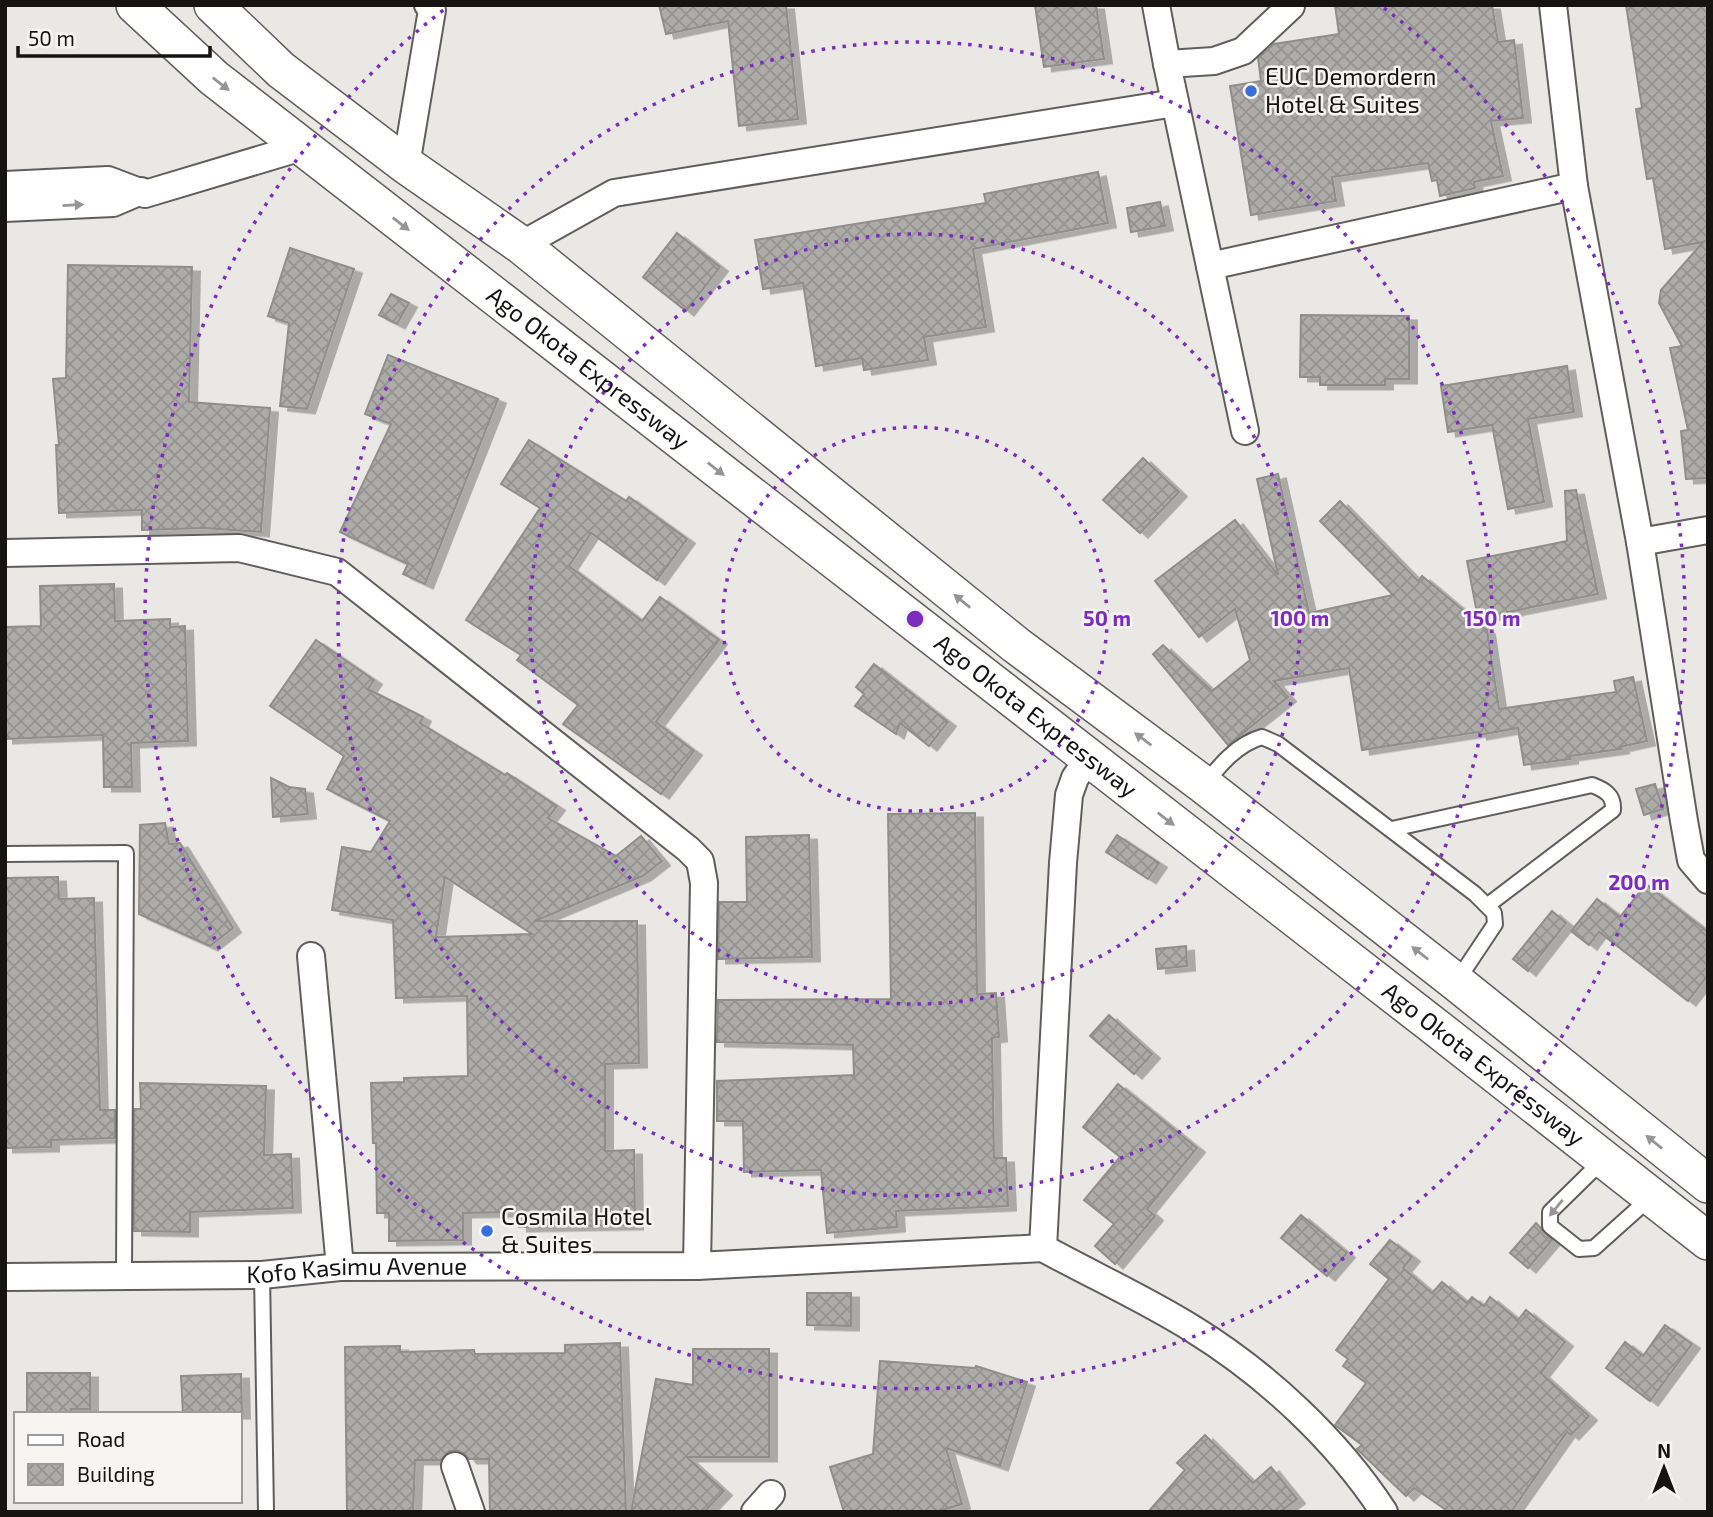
<svg xmlns="http://www.w3.org/2000/svg" width="1713" height="1517" font-family="'Exo 2',sans-serif">
	<style>
		.building { fill: url(#building-cross-hatch); stroke: #908e8b; stroke-width: 2; fill-rule: evenodd; filter: url(#shadow) }
		.lines { fill: none; stroke-linecap: round; stroke-linejoin: round }
		.service-casing { stroke: #605e5b; stroke-width: 18 }
		.minor-casing { stroke: #605e5b; stroke-width: 30 }
		.secondary-casing { stroke: #605e5b; stroke-width: 40 }
		.service { stroke: #fff; stroke-width: 14 }
		.minor { stroke: #fff; stroke-width: 26 }
		.secondary { stroke: #fff; stroke-width: 37 }
		.oneway { fill: #969595 }
		.ring { fill: none; stroke: #7b2cbf; stroke-width: 3.5; stroke-dasharray: 3.5 7 }
		.poi-dot { fill: #386edd; stroke: #f7f5f2; stroke-width: 2.5 }
		.labels { text-anchor: middle; stroke-width: 5; stroke-linejoin: round; paint-order: stroke }
		.poi-label { font-size: 24px; fill: #151413; stroke: #f7f5f2; text-anchor: start }
		.street-label { font-size: 24px; fill: #151413; stroke: #f7f5f2 }
		.centre { fill: #7b2cbf; stroke: #f7f5f2; stroke-width: 3.5 }
		.ring-label { font-size: 21px; text-anchor: middle; font-weight: bold; fill: #7b2cbf; stroke: #f7f5f2; stroke-width: 5; stroke-linejoin: round; paint-order: stroke }
	</style>
	<defs>
		<pattern id="building-cross-hatch" width="8" height="8" patternUnits="userSpaceOnUse" patternTransform="scale(1.75)"><rect width="8" height="8" fill="#aeaca9"/><path d="M0 0l8 8M0 8l8-8" fill="none" stroke="#959391"/></pattern>
		<filter id="shadow"><feDropShadow dx="8" dy="4.5" stdDeviation="0" flood-color="#0004"/></filter>
	</defs>
	<rect width="100%" height="100%" fill="#eae8e5"/>
	<!-- building -->
	<g class="building">
		<path d="M659,5H786L798,119L739,126L728,21L666,34Z"/>
		<path d="M1035,5H1096L1104,59L1044,67Z"/>
		<path d="M1335,5H1492L1498,42L1514,40L1523,118L1491,121L1503,176L1474,182L1475,188L1440,196L1437,180L1432,181L1428,163L1332,177L1336,201L1251,215L1230,86L1261,81L1258,58L1274,44L1339,34Z"/>
		<path d="M1626,5H1707L1708,478L1686,479L1681,431L1688,430L1670,348L1682,346L1659,303L1661,290L1703,242L1665,249L1653,178L1647,179L1636,109L1642,108Z"/>
		<path d="M1098,172L1108,223L973,249L986,327L924,337L928,360L864,370L862,358L816,366L803,283L763,289L755,240L986,203L984,194Z"/>
		<path d="M1160,202L1165,226L1131,232L1127,208Z"/>
		<path d="M677,233L720,267L686,311L643,277Z"/>
		<path d="M290,248L354,269L307,409L280,406L289,323L268,316Z"/>
		<path d="M68,265L192,267L189,402L270,408L261,532L205,528L142,530V510L59,513L56,445H59L53,379L66,378Z"/>
		<path d="M391,294L409,303L397,324L379,315Z"/>
		<path d="M1301,315L1409,316V379H1385V385H1320V377H1300Z"/>
		<path d="M388,355L498,399L425,584L403,574L408,564L340,532L391,424L365,414Z"/>
		<path d="M1567,366L1574,412L1528,419L1544,502L1508,509L1492,425L1448,432L1441,386Z"/>
		<path d="M529,440L626,501L629,497L687,539L657,580L591,533L569,566L642,621L660,597L719,640L656,722L694,751L661,794L563,724L578,705L517,660L521,655L466,620L540,508L501,484Z"/>
		<path d="M1143,458L1179,492L1140,533L1103,500Z"/>
		<path d="M1278,474L1309,613L1393,595L1320,521L1340,501L1418,581L1422,576L1487,630L1499,709L1616,692L1614,681L1633,677L1647,741L1620,747L1621,749L1570,756V759L1524,765L1518,728L1479,735L1478,732L1362,750L1349,668L1274,681L1288,697L1228,745L1153,654L1163,645L1212,691L1250,660L1235,609L1199,637L1155,581L1235,520L1278,575L1257,479Z"/>
		<path d="M1576,490L1598,594L1478,618L1467,561L1567,541L1565,491Z"/>
		<path d="M114,584L115,621L170,619V627L185,626L188,741L131,743L132,787H104L103,735L5,739V627L41,626L40,586Z"/>
		<path d="M316,640L374,680L368,689L423,717L420,723L505,775L507,773L557,806L548,818L616,856L641,836L662,861L643,876L535,921H637L639,1063L605,1064V1151L634,1150L635,1225L519,1227L518,1212L463,1213V1240L389,1241V1213H377L376,1143H373L371,1083L404,1082V1078L468,1076L467,996L396,998L393,920L332,910L342,847L371,852L390,821L327,789L344,756L270,706ZM445,877L521,927L532,934L436,937Z"/>
		<path d="M874,664L948,722L929,746L900,723L896,734L855,706L864,694L856,687Z"/>
		<path d="M271,778L289,787L305,789L308,814L273,817Z"/>
		<path d="M1655,784L1663,809L1644,815L1636,789Z"/>
		<path d="M975,813L977,994L996,993L999,1037L992,1038L994,1158H1006L1008,1206L896,1211L897,1227L827,1233L821,1170L744,1172L743,1121H717V1081L854,1075L853,1045L717,1042L718,1000L891,999L888,814Z"/>
		<path d="M165,823L169,844L180,843L233,928L210,946L139,914L140,825Z"/>
		<path d="M809,835L812,957L718,959L719,902H747L746,837Z"/>
		<path d="M1117,835L1159,863L1148,879L1106,852Z"/>
		<path d="M58,877L59,899L94,898L100,1110H115V1138L51,1140V1147L5,1148V878Z"/>
		<path d="M1646,884L1708,932V975L1688,1001L1599,932L1589,945L1571,931L1597,899L1620,917Z"/>
		<path d="M1552,911L1566,923L1528,971L1513,959Z"/>
		<path d="M1186,946L1187,966L1158,969L1156,949Z"/>
		<path d="M1109,1015L1152,1054L1134,1074L1090,1036Z"/>
		<path d="M140,1083L266,1086L264,1155L291,1154L293,1208L190,1212V1232L134,1231V1109H141Z"/>
		<path d="M1118,1084L1197,1148L1147,1209L1155,1216L1115,1264L1095,1246L1114,1224L1084,1200L1120,1157L1083,1127Z"/>
		<path d="M1301,1215L1347,1253L1327,1276L1281,1238Z"/>
		<path d="M1536,1223L1552,1240L1528,1268L1510,1253Z"/>
		<path d="M1390,1240L1412,1257L1403,1268L1432,1293L1442,1282L1467,1303L1472,1297L1484,1306L1490,1297L1518,1320L1526,1310L1565,1342L1541,1373L1589,1416L1571,1435L1567,1432L1511,1512H1449L1414,1488L1406,1496L1357,1449L1362,1445L1335,1425L1366,1383L1343,1366L1348,1359L1336,1350L1389,1279L1370,1264Z"/>
		<path d="M807,1293H851V1326L807,1325Z"/>
		<path d="M1665,1325L1692,1344L1650,1401L1606,1368L1625,1342L1643,1356Z"/>
		<path d="M620,1343L626,1512H490L489,1459H469L465,1454L457,1450L449,1451L441,1460H415L413,1512H347L345,1347L400,1346V1352L474,1350L475,1354L565,1353V1345Z"/>
		<path d="M693,1349H769V1457H687L724,1491L704,1512H631L656,1379L693,1385Z"/>
		<path d="M880,1361L975,1368L976,1366L1027,1382L1000,1466L946,1448L962,1504L936,1512H844L830,1467L873,1454Z"/>
		<path d="M27,1373H90V1409H71V1414H27Z"/>
		<path d="M241,1374L242,1414H183L181,1376Z"/>
		<path d="M1205,1435L1253,1483L1271,1467L1297,1499L1280,1512H1148L1185,1470L1177,1463Z"/>
	</g>
	<g class="lines">
		<!-- service casing -->
		<g class="service-casing">
			<g id="service">
				<path d="M1204,785C1220,765 1237,744 1262,737L1278,744L1475,894L1494,913L1495,924L1457,981"/>
				<path d="M1392,829L1592,785C1605,790 1614,795 1613,810L1488,905"/>
				<path d="M5,854L126,853L124,1275"/>
				<path d="M1603,1160L1550,1212V1226L1579,1249L1594,1248L1651,1197"/>
				<path d="M262,1275L266,1512"/>
			</g>
		</g>
		<!-- minor casing -->
		<g class="minor-casing">
			<g id="minor">
				<path d="M1156,5L1167,64L1245,431"/>
				<path d="M1553,5L1574,186L1640,542L1684,821L1691,860L1708,880"/>
				<path d="M1167,64L1214,61L1243,51L1291,6"/>
				<path d="M406,165L432,10L428,5"/>
				<path d="M5,185L108,180L145,194L302,147"/>
				<path d="M5,208L113,203L141,191"/>
				<path d="M521,245L614,193L1175,103"/>
				<path d="M1210,266L1574,186"/>
				<path d="M1640,542L1708,530"/>
				<path d="M5,553L239,548L337,572L688,849L700,861L704,883L697,1266"/>
				<path d="M1088,759L1075,778L1069,795L1063,863L1043,1248C1092,1275 1145,1299 1193,1329C1266,1374 1337,1440 1384,1512"/>
				<path d="M311,956L340,1267"/>
				<path id="s1" d="M5,1277L262,1275L340,1267L697,1266L1043,1248"/>
				<path d="M455,1466L471,1512"/>
				<path d="M755,1512L771,1494"/>
			</g>
		</g>
		<!-- secondary casing -->
		<g class="secondary-casing">
			<g id="secondary">
				<path id="s2" d="M135,5L214,78L1429,1022L1708,1241"/>
				<path d="M213,5L281,70L406,165L521,245L1016,645L1204,785L1456,982L1708,1184"/>
			</g>
		</g>
		<!-- service -->
		<use href="#service" class="service"/>
		<!-- minor -->
		<use href="#minor" class="minor"/>
		<!-- secondary -->
		<use href="#secondary" class="secondary"/>
	</g>
	<!-- one-way arrows -->
	<defs><path id="oneway-solid" d="M-6-.8H1V-3.2L6.5 0L1 3.2V.8H-6Z" transform="scale(1.75)"/></defs>
	<g class="oneway">
		<use href="#oneway-solid" transform="translate(221 84) rotate(38)"/>
		<use href="#oneway-solid" transform="translate(73 205) rotate(-3)"/>
		<use href="#oneway-solid" transform="translate(401 224) rotate(38)"/>
		<use href="#oneway-solid" transform="translate(716 469) rotate(38)"/>
		<use href="#oneway-solid" transform="translate(962 601) rotate(-141)"/>
		<use href="#oneway-solid" transform="translate(1143 739) rotate(-143)"/>
		<use href="#oneway-solid" transform="translate(1166 819) rotate(38)"/>
		<use href="#oneway-solid" transform="translate(1420 953) rotate(-142)"/>
		<use href="#oneway-solid" transform="translate(1654 1142) rotate(-141)"/>
		<use href="#oneway-solid" transform="translate(1556 1208) rotate(129)"/>
	</g>
	<!-- distance rings -->
	<g class="ring">
		<circle cx="915" cy="619" r="192"/>
		<circle cx="915" cy="619" r="385"/>
		<circle cx="915" cy="619" r="577"/>
		<path d="M1384 8A770 770 0 1 1 446 8"/>
	</g>
	<!-- markers -->
	<g class="poi-dot">
		<circle cx="1251" cy="91" r="7"/>
		<circle cx="487" cy="1231" r="7"/>
	</g>
	<g class="labels">
		<!-- poi labels -->
		<g class="poi-label">
			<text x="1265" y="85">EUC Demordern<tspan x="1265" dy="28">Hotel &amp; Suites</tspan></text>
			<text x="501" y="1225">Cosmila Hotel<tspan x="501" dy="28">&amp; Suites</tspan></text>
		</g>
		<!-- street labels -->
		<g class="street-label">
			<text dy="8" stroke="none"><textPath href="#s2" startOffset="581">Ago Okota Expressway</textPath></text>
			<text dy="8" stroke="none"><textPath href="#s2" startOffset="1148">Ago Okota Expressway</textPath></text>
			<text dy="8" stroke="none"><textPath href="#s2" startOffset="1715">Ago Okota Expressway</textPath></text>
			<text dy="8" stroke="none"><textPath href="#s1" startOffset="352">Kofo Kasimu Avenue</textPath></text>
		</g>
	</g>
	<circle cx="915" cy="619" r="10" class="centre"/>
	<g class="ring-label">
		<text x="1107" y="626">50 m</text>
		<text x="1300" y="626">100 m</text>
		<text x="1492" y="626">150 m</text>
		<text x="1639" y="890">200 m</text>
	</g>
	<!-- border -->
	<rect width="1713" height="1517" fill="none" stroke="#151413" stroke-width="14"/>
	<!-- legend -->
	<rect x="14" y="1412" width="228" height="91" fill="#f7f5f2" stroke="#9d9b99" stroke-width="2"/>
	<rect x="28" y="1435" width="35" height="10" fill="#ffffff" stroke="#9d9b99" stroke-width="2"/>
	<text x="77" y="1447" font-size="21" fill="#151413">Road</text>
	<rect x="28" y="1464" width="35" height="21" fill="url(#building-cross-hatch)" stroke="#9d9b99" stroke-width="2"/>
	<text x="77" y="1482" font-size="21" fill="#151413">Building</text>
	<!-- north arrow -->
	<g transform="translate(1664 1468)" stroke="#f7f5f2" stroke-width="5" paint-order="stroke">
	<path d="M0-5L12 26L0 18L-12 26Z" fill="#151413"/>
	<text y="-10" font-size="19" font-weight="bold" text-anchor="middle" fill="#151413">N</text>
	</g>
	<!-- scale -->
	<path d="M18 46v10h192v-10" fill="none" stroke="#151413" stroke-width="3.5"/>
	<text x="28" y="46" font-size="21" fill="#151413" stroke="#f7f5f2" stroke-width="5" paint-order="stroke">50 m</text>
</svg>
